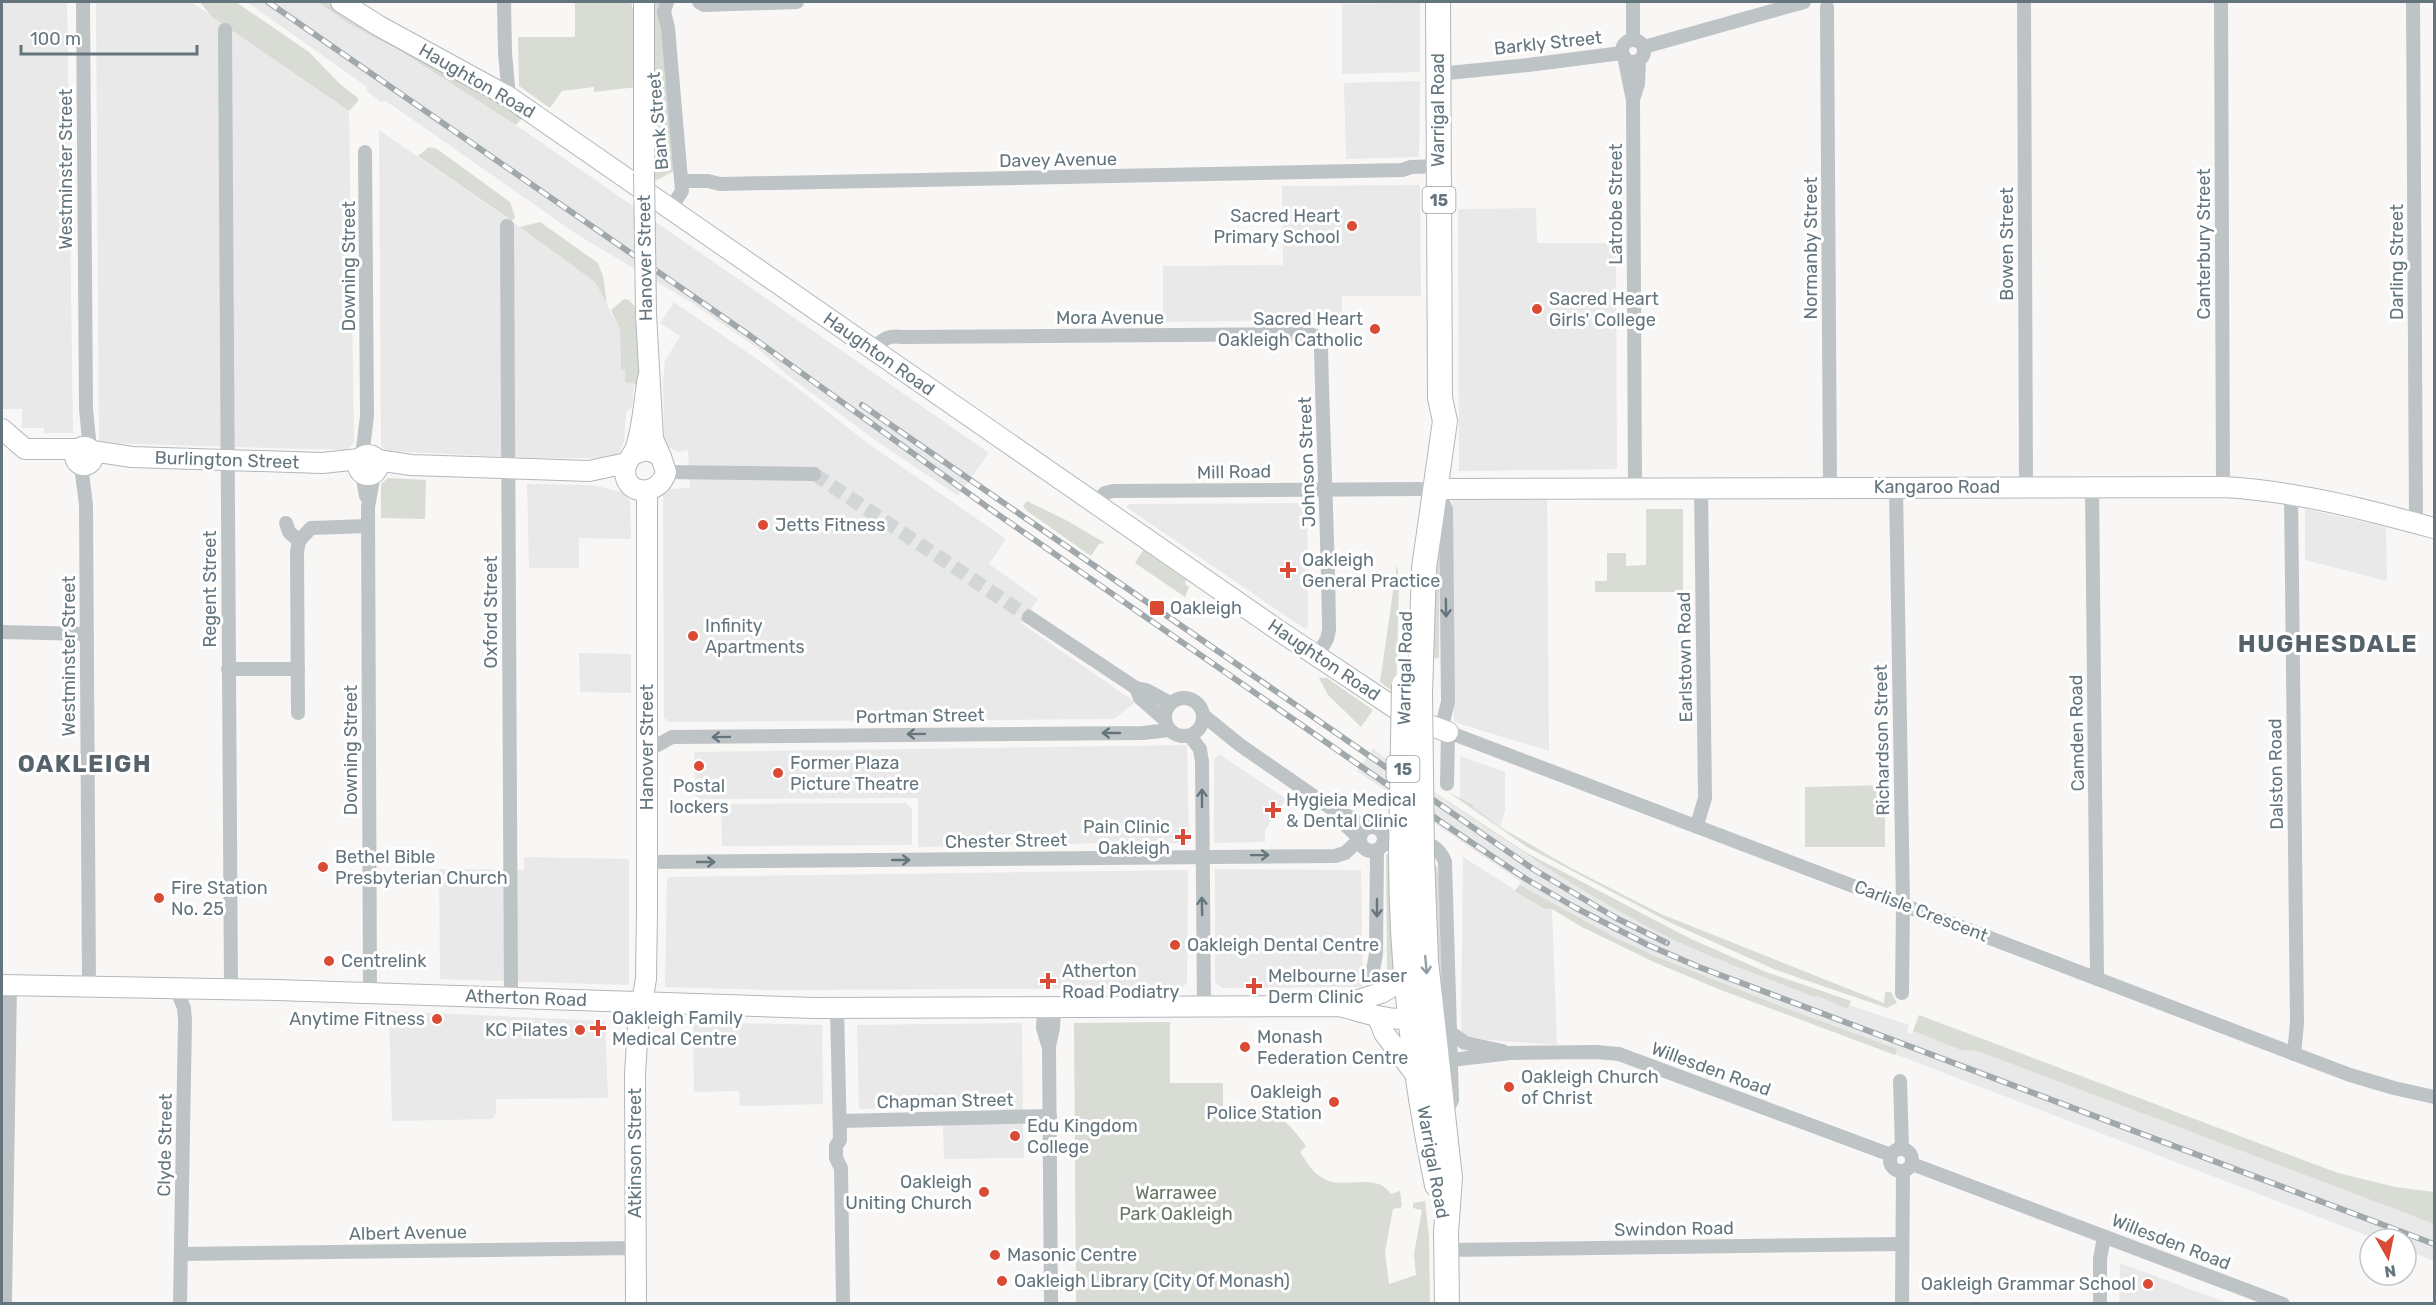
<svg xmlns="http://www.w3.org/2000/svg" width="2436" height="1305" font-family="Rubik,sans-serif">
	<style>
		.built { fill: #e8e9e8 }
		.green { fill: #d8dcd4 }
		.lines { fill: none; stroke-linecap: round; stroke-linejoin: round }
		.street-tunnel { stroke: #d3d6d7; stroke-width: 14; stroke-dasharray: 14 7; stroke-linecap: butt }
		.secondary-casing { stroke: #b1b7bb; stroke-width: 22 }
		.highway-casing { stroke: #b2b7b9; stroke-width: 26 }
		.street { stroke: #bec3c6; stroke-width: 14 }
		.secondary { stroke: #fff; stroke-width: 20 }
		.highway { stroke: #fff; stroke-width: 24 }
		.rail-casing { stroke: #a0a8ac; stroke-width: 6 }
		.rail { stroke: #fff; stroke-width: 4; stroke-dasharray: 11; stroke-linecap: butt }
		.secondary-bridge-casing { stroke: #b1b7bb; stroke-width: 22; stroke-linecap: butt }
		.highway-bridge-casing { stroke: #b2b7b9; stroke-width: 26; stroke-linecap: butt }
		.secondary-bridge { stroke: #fff; stroke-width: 20 }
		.highway-bridge { stroke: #fff; stroke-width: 24 }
		.oneway { stroke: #64757e }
		.oneway2 { stroke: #929ea5 }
		.poi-dot { fill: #d94b34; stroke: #fff; stroke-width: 2 }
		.labels { text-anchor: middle; stroke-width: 6; stroke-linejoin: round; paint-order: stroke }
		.shield { fill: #fff; stroke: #929ea5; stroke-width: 1.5 }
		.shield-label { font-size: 16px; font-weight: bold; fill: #64757e }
		.street-label { font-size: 18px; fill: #64757e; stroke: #fff }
		.poi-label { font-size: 18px; fill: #64757e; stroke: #fff; text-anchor: start }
		.park-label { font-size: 18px; fill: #687763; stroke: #fff }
		.district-label { font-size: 24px; font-weight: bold; letter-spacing: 1.5px; fill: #56636a; stroke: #fff }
	</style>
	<rect width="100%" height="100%" fill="#f8f7f5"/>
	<!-- built -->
	<g class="built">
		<path d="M2,2H67L73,433H44V428H22V409H2Z"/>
		<path d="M96,2H191L349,111L354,442L347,450L99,443Z"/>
		<path d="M247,2H318L351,25L399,51L516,125L989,453L958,496L875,440L786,374L756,347L692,303L578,235L386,101L381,102L367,91V87Z"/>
		<path d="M1420,3V72L1342,74V4Z"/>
		<path d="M1420,81L1419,157L1346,159L1344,83Z"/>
		<path d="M379,130L520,227L595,282L620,329L621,369L625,370L634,383L632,408L629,409L626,413L624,442L616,458H529L386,451L381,445Z"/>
		<path d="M1420,185L1421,296H1342V320L1163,322V266L1283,265L1282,186Z"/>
		<path d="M1536,208L1537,243H1616L1617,469L1459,471L1458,209Z"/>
		<path d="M674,302L787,380L870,445L1006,539L989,564L1038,599L1021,623L1135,702L1114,719L669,722L664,718L663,495L667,489L690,488L688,450L678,452L664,445L663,381L665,361L680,336L660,323Z"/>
		<path d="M527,484L593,485L621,492L627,496L630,502L631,539L579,538V568H529Z"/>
		<path d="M1452,491L1547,493L1549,751L1454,722Z"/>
		<path d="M1307,503L1308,627L1305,629L1126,507L1129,504Z"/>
		<path d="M2305,509L2386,527L2387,581L2305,560Z"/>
		<path d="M579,653L631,654V693L580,692Z"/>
		<path d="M1187,745L1189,843L1154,844L1153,842L918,847V798L695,799L694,752Z"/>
		<path d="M1373,748L1385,758L1529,857L1700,946L1849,1005L1909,1025L1907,1032L1912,1034L1913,1031L1961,1050L1978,1051L2434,1224V1261L2406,1250V1239H2376L1879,1048L1721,990L1654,962L1582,927L1552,909L1557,1045L1461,1038L1463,857L1515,890L1521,882L1357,771Z"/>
		<path d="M1219,754L1286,799L1265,830V842L1214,843V760Z"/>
		<path d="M1460,756L1505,772V810L1500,827L1472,807L1473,805L1460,799Z"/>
		<path d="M906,803L912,809V845L722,846L721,804Z"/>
		<path d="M524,857L629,859V985L440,979L439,869L524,870Z"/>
		<path d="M1215,869L1361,870L1363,987L1222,988L1215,982Z"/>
		<path d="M1188,870L1187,983L1182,988L775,990L665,987L667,880L669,877Z"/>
		<path d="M389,1011L605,1021L608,1098L496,1099V1113L493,1119L392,1121Z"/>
		<path d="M693,1022L822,1025L823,1104L740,1106L739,1091L694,1092Z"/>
		<path d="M1022,1023L1023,1115H1001L1000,1106L859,1109L857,1025Z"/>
		<path d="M1023,1122L1024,1158L944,1159L943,1126L946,1123Z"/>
		<path d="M2120,1263L2227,1303H2119Z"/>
	</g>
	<!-- green -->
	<g class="green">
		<path d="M200,2H236L309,52L340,84L358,98V101L349,111L211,16Z"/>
		<path d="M318,2H327L360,24L491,96L523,117L516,125L400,51L351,25Z"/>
		<path d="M575,2H631L635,17L637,87L594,92V87L562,91L550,108L519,86L518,37H575Z"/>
		<path d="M655,2H663L674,171L655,181Z"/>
		<path d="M429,147L437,149L510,202L515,217L512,221L418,156Z"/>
		<path d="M540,222L598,263L603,276L607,304L595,282L520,227Z"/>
		<path d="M624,299L629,300L638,310L642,361L639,393L634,383L625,382V370H621L620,329L611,310Z"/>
		<path d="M388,478L426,480L425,519L381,518V484Z"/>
		<path d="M1027,501L1066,520L1105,543L1099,544L1091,556L1027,511L1023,506Z"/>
		<path d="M1646,509H1683V592H1595V581H1607V553H1626V566L1646,565Z"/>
		<path d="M1440,520L1439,658H1429L1430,620Z"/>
		<path d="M1143,550L1186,580L1185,584L1189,587L1185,597L1135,563Z"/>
		<path d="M1397,564L1399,584L1396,694L1380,682Z"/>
		<path d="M1319,678H1327L1373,710L1361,727L1328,695Z"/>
		<path d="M1885,785V847H1805V787Z"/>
		<path d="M1448,792L1473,805V807L1500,827L1571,868L1661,914L1884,1003L1885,992H1891L1897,1003L1887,1008L1776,970L1671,923L1527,847Z"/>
		<path d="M1436,793L1525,852L1689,938L1766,972L1851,1001L1847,1009L1817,995L1814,997C1762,976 1708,957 1658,932C1580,892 1508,843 1436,793Z"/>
		<path d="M1394,849L1397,964L1387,983L1386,855Z"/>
		<path d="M1431,860L1437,867L1439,878L1442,1014L1438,997Z"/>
		<path d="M1520,885L1614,937L1657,957L1785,1008L1897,1049L1895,1055L1721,990L1654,962L1582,927L1552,909L1543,908L1515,891Z"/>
		<path d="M1919,1015L2338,1173L2395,1187L2434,1192V1224L1978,1051L1961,1050L1913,1031Z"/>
		<path d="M1170,1022V1083H1223V1109L1234,1122C1266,1095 1287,1121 1306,1146L1300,1152C1306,1161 1311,1171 1321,1177C1341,1192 1376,1170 1391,1194L1400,1191L1402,1207L1393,1209L1385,1252L1389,1284L1416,1275L1414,1254L1422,1210L1413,1208V1203L1425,1201L1429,1237L1430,1303H1076L1074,1023Z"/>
	</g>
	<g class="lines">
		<!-- street-tunnel -->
		<path class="street-tunnel" d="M814,474L1029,617"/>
		<!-- secondary casing -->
		<g class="secondary-casing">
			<g id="secondary">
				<path d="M341,2L379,26L509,97L1278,630L1410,718L1448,732"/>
				<path d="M644,2V173"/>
				<path d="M646,314L653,439L661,457"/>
				<path d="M2,429L25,449H79"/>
				<circle cx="84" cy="456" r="9"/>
				<path d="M92,451L132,457L322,463L360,459"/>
				<circle cx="368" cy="465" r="10"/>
				<path d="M633,455C643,449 651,449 661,457L666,472C660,496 626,497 625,472C625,461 633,456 636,447C643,426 644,400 648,378"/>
				<path d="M377,460L411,465L589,471L627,463"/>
				<path d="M1436,489L2223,487C2296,491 2364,509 2434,528"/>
				<path d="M2,985L276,990L814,1008L1339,1006C1366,1012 1397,1027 1424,1013"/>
				<path d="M1339,1006L1381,993L1405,979"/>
				<path d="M1378,1017L1384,1033L1419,1079"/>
				<path d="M636,1304L635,1074L638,1025L646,979L647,911V491"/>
			</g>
		</g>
		<!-- highway casing -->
		<g class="highway-casing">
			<g id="highway">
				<path d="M1420,693L1424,568L1445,421L1440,398L1438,2"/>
				<path d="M1401,853C1401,965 1414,1076 1437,1185"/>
				<path d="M1422,856L1426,961L1450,1178L1446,1232L1447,1304"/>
			</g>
		</g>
		<!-- street -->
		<g class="street">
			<path d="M83,2L86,409L90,449"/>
			<path d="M504,2L505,53L509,97"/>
			<path d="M667,2L664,12L668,28L682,191L671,208"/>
			<path d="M699,2L704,5L797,2"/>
			<path d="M1633,2V40"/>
			<path d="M2024,2L2026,487"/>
			<path d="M2221,2L2223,487"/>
			<path d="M2413,2L2416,523"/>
			<path d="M1827,7L1830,488"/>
			<path d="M225,30L231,989"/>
			<circle cx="1633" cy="51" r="11"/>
			<path d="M1644,47L1804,2"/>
			<path d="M1624,56L1633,100L1635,488"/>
			<path d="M1438,74L1528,65L1622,53"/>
			<path d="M1633,100L1638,84L1639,60"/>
			<path d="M682,181H708L720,184L1402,170L1411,167L1439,166"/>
			<path d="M507,226L511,998"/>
			<path d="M873,350C882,339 888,335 902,337L1309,334L1318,337L1321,347C1323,442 1328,535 1329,630L1327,639L1317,656"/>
			<path d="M362,456L367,416L365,152"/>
			<path d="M81,465L86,505L89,986"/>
			<path d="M666,472L814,474"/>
			<path d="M362,473L366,496"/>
			<path d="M1896,487L1903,904L1902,993"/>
			<path d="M2092,487L2097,979"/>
			<path d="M1437,491L1446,509L1448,702L1441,730"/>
			<path d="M2291,493L2297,1023L2294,1054"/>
			<path d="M1095,504L1105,493L1113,491L1420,489"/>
			<path d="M286,523L289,532L299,541"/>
			<path d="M1029,617L1136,688L1146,690L1170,703"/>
			<path d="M2,632L87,634"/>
			<path d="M228,669H298"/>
			<path d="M1136,688L1140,698L1164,719"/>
			<circle cx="1184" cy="717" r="19"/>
			<path d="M298,713L297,552L299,541L311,528L368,526"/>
			<path d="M1203,715L1240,745L1341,815L1348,816L1366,828"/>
			<path d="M1190,736L1200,749L1202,762L1204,1007"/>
			<path d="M647,751L672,737L1143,733L1169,730"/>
			<path d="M1447,784L1448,732L2350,1075L2394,1088L2434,1097"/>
			<path d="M1341,815L1342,822L1359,838"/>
			<path d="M1697,825L1705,798L1701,488"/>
			<circle cx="1372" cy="839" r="12"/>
			<path d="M1382,845C1403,840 1436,836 1445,862L1452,1100L1450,1104"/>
			<path d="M1377,850L1376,954L1372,975L1373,982L1381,993"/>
			<path d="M647,862L1335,856L1345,853L1359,840"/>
			<path d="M176,988L184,1008L185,1020L180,1304"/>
			<path d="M370,993L368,507L374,473"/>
			<path d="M1044,1007L1043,1028L1049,1048L1051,1304"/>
			<path d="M837,1008L840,1140L836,1146V1158L841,1168L843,1304"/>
			<path d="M1450,1032L1465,1043L1503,1051"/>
			<path d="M1049,1046L1053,1028L1054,1007"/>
			<path d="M1451,1060L1511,1053L1596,1052L1619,1054L1891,1155"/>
			<path d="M1900,1081L1902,1149"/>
			<path d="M840,1121L1050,1116"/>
			<circle cx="1901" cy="1160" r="11"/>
			<path d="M1912,1164L2283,1304"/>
			<path d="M1446,1250L1901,1244"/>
			<path d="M181,1254L635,1248"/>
			<path d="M5,1304L10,985"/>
			<path d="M1902,1304L1903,1171"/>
			<path d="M2100,1304V1259L2104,1237"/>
		</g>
		<!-- secondary -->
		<use href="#secondary" class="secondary"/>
		<!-- highway -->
		<use href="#highway" class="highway"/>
		<!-- rail casing -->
		<g class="rail-casing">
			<g id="rail">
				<path d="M268,2L749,335L990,509L1444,824L1526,879L1576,908L1648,945L1699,967L2434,1244"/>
				<path d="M862,405L1533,869L1616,918L1667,943"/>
			</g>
		</g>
		<!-- rail -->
		<use href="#rail" class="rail"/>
		<!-- secondary-bridge casing -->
		<g class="secondary-bridge-casing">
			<path id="secondary-bridge" d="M644,173L646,314"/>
		</g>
		<!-- highway-bridge casing -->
		<g class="highway-bridge-casing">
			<g id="highway-bridge">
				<path d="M1420,693L1422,856"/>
				<path d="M1401,853L1404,685"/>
			</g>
		</g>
		<!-- secondary-bridge -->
		<use href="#secondary-bridge" class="secondary-bridge"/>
		<!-- highway-bridge -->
		<use href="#highway-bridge" class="highway-bridge"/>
	</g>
	<!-- one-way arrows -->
	<defs><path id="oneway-shaft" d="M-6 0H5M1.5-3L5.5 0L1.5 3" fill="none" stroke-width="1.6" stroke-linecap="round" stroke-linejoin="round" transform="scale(1.5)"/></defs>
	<g class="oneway">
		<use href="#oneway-shaft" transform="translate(1446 608) rotate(89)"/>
		<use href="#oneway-shaft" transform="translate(1111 733) rotate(-180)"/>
		<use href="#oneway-shaft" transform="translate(916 734) rotate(179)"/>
		<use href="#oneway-shaft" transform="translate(721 737) rotate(179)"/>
		<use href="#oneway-shaft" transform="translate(1202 798) rotate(-90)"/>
		<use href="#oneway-shaft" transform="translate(1260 855) rotate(-1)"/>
		<use href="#oneway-shaft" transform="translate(901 860)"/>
		<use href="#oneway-shaft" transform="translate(706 862)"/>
		<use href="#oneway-shaft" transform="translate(1202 906) rotate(-91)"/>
		<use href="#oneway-shaft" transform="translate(1377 908) rotate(90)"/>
	</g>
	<use class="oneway2" href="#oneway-shaft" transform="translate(1426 965) rotate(85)"/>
	<!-- markers -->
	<g class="poi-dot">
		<circle cx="1352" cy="226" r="6"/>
		<circle cx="1537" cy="309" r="6"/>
		<circle cx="1375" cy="329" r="6"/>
		<circle cx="763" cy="525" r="6"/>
		<path d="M1285 561h6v6h6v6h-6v6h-6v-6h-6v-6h6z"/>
		<rect x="1149" y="600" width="16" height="16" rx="3"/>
		<circle cx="693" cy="636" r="6"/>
		<circle cx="699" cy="766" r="6"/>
		<circle cx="778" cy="773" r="6"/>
		<path d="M1270 801h6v6h6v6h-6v6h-6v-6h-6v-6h6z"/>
		<path d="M1180 828h6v6h6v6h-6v6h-6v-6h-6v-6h6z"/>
		<circle cx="323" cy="867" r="6"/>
		<circle cx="159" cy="898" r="6"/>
		<circle cx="1175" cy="945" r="6"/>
		<circle cx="329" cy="961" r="6"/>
		<path d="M1045 972h6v6h6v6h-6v6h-6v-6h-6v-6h6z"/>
		<path d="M1251 977h6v6h6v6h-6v6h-6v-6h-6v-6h6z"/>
		<circle cx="437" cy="1019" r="6"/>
		<path d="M595 1019h6v6h6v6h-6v6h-6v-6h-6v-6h6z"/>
		<circle cx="580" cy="1030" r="6"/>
		<circle cx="1245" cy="1047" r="6"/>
		<circle cx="1509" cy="1087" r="6"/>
		<circle cx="1334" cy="1102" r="6"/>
		<circle cx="1015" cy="1136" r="6"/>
		<circle cx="984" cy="1192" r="6"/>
		<circle cx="995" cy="1255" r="6"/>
		<circle cx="1002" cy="1281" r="6"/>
		<circle cx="2148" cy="1284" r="6"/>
	</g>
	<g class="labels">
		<!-- shield labels -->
		<g class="shield">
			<rect x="1422.5" y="187" width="33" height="26" rx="4.5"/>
			<rect x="1386.5" y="756" width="33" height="26" rx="4.5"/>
		</g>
		<g class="shield-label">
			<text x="1439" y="206">15</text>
			<text x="1403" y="775">15</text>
		</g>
		<!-- street labels -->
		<g class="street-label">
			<text transform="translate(1548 43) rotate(-6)" y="6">Barkly Street</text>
			<text transform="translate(477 81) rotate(30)" y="6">Haughton Road</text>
			<text transform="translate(1438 110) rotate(-90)" y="6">Warrigal Road</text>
			<text transform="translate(658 121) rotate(-95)" y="6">Bank Street</text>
			<text transform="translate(1058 160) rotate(-1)" y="6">Davey Avenue</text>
			<text transform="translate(66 169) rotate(-90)" y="6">Westminster Street</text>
			<text transform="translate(1616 204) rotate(-90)" y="6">Latrobe Street</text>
			<text transform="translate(2007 244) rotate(-90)" y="6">Bowen Street</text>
			<text transform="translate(2204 244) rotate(-90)" y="6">Canterbury Street</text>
			<text transform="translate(1811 248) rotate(-90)" y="6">Normanby Street</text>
			<text transform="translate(645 258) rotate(-91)" y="6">Hanover Street</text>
			<text transform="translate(2397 262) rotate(-90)" y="6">Darling Street</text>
			<text transform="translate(349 266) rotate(-90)" y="6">Downing Street</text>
			<text x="1110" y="324">Mora Avenue</text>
			<text transform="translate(879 354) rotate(35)" y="6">Haughton Road</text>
			<text transform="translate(227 460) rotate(2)" y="6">Burlington Street</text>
			<text transform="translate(1307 462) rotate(-92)" y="6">Johnson Street</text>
			<text transform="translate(1234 472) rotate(-1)" y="6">Mill Road</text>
			<text x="1937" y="493">Kangaroo Road</text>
			<text transform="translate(210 589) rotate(-90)" y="6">Regent Street</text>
			<text transform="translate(491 612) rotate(-90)" y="6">Oxford Street</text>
			<text transform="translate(69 656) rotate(-90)" y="6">Westminster Street</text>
			<text transform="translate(1685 657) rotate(-91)" y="6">Earlstown Road</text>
			<text transform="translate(1324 660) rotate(34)" y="6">Haughton Road</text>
			<text transform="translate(1405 668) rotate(-89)" y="6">Warrigal Road</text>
			<text transform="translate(920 716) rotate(-1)" y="6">Portman Street</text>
			<text transform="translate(2077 733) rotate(-91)" y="6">Camden Road</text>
			<text transform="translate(1882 740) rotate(-91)" y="6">Richardson Street</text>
			<text transform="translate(647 747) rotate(-90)" y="6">Hanover Street</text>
			<text transform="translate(351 750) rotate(-90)" y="6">Downing Street</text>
			<text transform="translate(2276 774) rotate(-91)" y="6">Dalston Road</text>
			<text transform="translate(1006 841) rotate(-1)" y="6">Chester Street</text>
			<text transform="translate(1921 911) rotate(21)" y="6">Carlisle Crescent</text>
			<text transform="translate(526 998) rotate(2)" y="6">Atherton Road</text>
			<text transform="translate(1711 1069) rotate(20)" y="6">Willesden Road</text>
			<text transform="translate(945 1101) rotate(-1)" y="6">Chapman Street</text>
			<text transform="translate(165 1145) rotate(-89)" y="6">Clyde Street</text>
			<text transform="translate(635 1153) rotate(-90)" y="6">Atkinson Street</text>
			<text transform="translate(1433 1162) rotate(80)" y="6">Warrigal Road</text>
			<text transform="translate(1674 1229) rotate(-1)" y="6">Swindon Road</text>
			<text transform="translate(408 1233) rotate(-1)" y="6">Albert Avenue</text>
			<text transform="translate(2171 1242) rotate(21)" y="6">Willesden Road</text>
		</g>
		<!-- poi labels -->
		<g class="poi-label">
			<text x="1340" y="222" text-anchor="end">Sacred Heart<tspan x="1340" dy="21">Primary School</tspan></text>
			<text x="1549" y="305">Sacred Heart<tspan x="1549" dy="21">Girls' College</tspan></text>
			<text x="1363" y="325" text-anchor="end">Sacred Heart<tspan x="1363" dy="21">Oakleigh Catholic</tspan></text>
			<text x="775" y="531">Jetts Fitness</text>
			<text x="1302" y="566">Oakleigh<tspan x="1302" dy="21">General Practice</tspan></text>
			<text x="1170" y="614">Oakleigh</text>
			<text x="705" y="632">Infinity<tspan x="705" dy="21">Apartments</tspan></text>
			<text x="790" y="769">Former Plaza<tspan x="790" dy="21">Picture Theatre</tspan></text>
			<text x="699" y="792" text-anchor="middle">Postal<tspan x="699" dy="21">lockers</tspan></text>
			<text x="1286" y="806">Hygieia Medical<tspan x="1286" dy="21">&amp; Dental Clinic</tspan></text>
			<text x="1170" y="833" text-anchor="end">Pain Clinic<tspan x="1170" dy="21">Oakleigh</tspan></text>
			<text x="335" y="863">Bethel Bible<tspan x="335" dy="21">Presbyterian Church</tspan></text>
			<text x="171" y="894">Fire Station<tspan x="171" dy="21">No. 25</tspan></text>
			<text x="1187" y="951">Oakleigh Dental Centre</text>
			<text x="341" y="967">Centrelink</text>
			<text x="1062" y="977">Atherton<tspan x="1062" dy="21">Road Podiatry</tspan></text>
			<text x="1268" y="982">Melbourne Laser<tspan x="1268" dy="21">Derm Clinic</tspan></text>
			<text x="612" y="1024">Oakleigh Family<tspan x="612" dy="21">Medical Centre</tspan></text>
			<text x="425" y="1025" text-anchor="end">Anytime Fitness</text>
			<text x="568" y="1036" text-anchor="end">KC Pilates</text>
			<text x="1257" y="1043">Monash<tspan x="1257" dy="21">Federation Centre</tspan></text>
			<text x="1521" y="1083">Oakleigh Church<tspan x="1521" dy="21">of Christ</tspan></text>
			<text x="1322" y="1098" text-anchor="end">Oakleigh<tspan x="1322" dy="21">Police Station</tspan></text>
			<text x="1027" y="1132">Edu Kingdom<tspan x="1027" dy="21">College</tspan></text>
			<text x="972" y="1188" text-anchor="end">Oakleigh<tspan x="972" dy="21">Uniting Church</tspan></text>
			<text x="1007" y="1261">Masonic Centre</text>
			<text x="1014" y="1287">Oakleigh Library (City Of Monash)</text>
			<text x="2136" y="1290" text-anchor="end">Oakleigh Grammar School</text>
		</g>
		<!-- park labels -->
		<g class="park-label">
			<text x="1176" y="1199">Warrawee<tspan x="1176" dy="21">Park Oakleigh</tspan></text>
		</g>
		<!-- district labels -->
		<g class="district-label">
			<text x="2328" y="652">HUGHESDALE</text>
			<text x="85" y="772">OAKLEIGH</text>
		</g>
	</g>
	<!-- border -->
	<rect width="2436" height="1305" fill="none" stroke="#64757e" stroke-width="6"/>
	<!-- north arrow -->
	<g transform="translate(2388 1257) rotate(171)"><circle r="28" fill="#ffffff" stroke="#c1c8cb" stroke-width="1.5"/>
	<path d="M0-4.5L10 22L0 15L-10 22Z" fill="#d94b34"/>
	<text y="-9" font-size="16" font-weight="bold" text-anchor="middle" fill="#64757e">N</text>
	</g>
	<!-- scale -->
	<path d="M21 45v9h176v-9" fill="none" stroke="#64757e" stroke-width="3"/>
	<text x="30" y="45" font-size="18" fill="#64757e" stroke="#ffffff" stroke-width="4.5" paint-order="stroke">100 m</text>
</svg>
